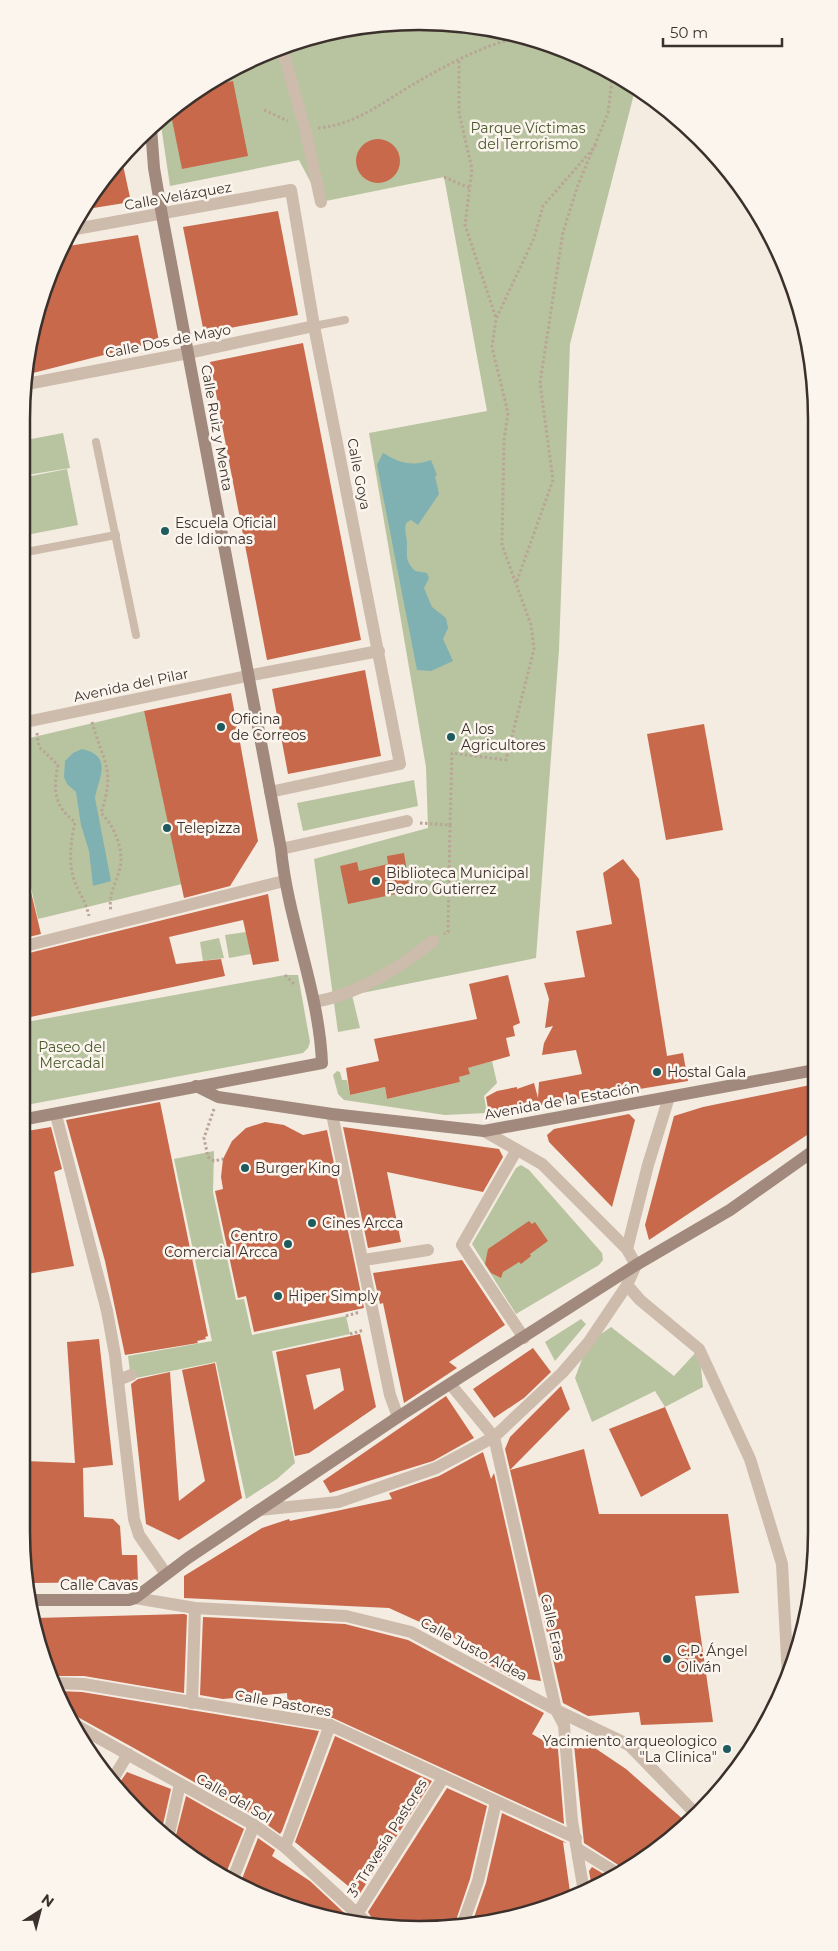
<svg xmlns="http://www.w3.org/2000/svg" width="838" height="1951" font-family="Montserrat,sans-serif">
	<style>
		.green { fill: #b8c4a0 }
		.water { fill: #7fb0b2 }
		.building { fill: #c8694b; fill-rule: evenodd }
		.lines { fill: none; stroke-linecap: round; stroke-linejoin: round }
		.path { stroke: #b9a596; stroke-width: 3; stroke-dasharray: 2.5 2.5; stroke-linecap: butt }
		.lane { stroke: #cdbbac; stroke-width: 8 }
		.street { stroke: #cdbbac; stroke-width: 12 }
		.secondary { stroke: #a18a7d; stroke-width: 12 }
		.poi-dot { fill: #1f5a5e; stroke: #fbf5ee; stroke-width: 2 }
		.labels { text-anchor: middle; stroke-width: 5; stroke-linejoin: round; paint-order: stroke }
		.park-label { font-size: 14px; fill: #4a5a2e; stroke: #fbf5ee }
		.street-label { font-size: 14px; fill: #3b302b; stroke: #fbf5ee }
		.poi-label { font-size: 14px; fill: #3b302b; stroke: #fbf5ee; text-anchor: start }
		.rim { fill: none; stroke: #3b302b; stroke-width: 2.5 }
	</style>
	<rect width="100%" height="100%" fill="#f4ebe1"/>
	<!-- green -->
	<g class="green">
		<path d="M393,22L471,25L547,42L636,86L570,344L559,650L536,958L352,995L360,1028L338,1032L314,859L428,828L426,767L369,433L487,411L444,177L321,202L299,160L170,186L160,119L177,103L243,62L316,35Z"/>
		<path d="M63,433L70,468L21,476V441Z"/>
		<path d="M67,469L78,525L21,536V478Z"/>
		<path d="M144,711L182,884L38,919L21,843V740Z"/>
		<path d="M414,780L418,806L303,831L297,803Z"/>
		<path d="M246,932L251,954L229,958L225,935Z"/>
		<path d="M219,938L224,958L203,961L200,942Z"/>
		<path d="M285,975H298L310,1042L308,1048L303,1053L21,1106V1023Z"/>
		<path d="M492,1061L497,1083L484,1096L487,1113L445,1115L344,1100L338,1094L333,1075L337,1071L340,1072L342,1080H347L350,1095L385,1087L387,1099L460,1082L459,1077L469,1074L468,1068Z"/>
		<path d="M214,1151L213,1192L236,1300L244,1299L252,1335L346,1316L350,1334L272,1351L295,1463L277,1479L246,1499L216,1362L131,1379L128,1356L212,1341L174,1159Z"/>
		<path d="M521,1165L529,1170L602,1253L603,1260L599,1265L516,1314L472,1244L516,1168Z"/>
		<path d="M581,1319L586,1324L555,1361L545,1342Z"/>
		<path d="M611,1327L674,1376L699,1349L703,1387L665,1407L655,1391L592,1422L575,1378L588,1343Z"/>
	</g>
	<!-- water -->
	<g class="water">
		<path d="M383,453C400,463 412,467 431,460L437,475L435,476L439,494L418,525L411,520L406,523C404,533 407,536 407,544C407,556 405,561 415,571L427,573L429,578L424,588L432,607L446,618L448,628L443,639L453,661L431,671L417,670L377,465Z"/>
		<path d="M82,749C115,756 97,781 95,798L111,881L93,886L89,851L81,825L76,792L67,784L64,777L65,761L73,753Z"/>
	</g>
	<!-- building -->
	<g class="building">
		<path d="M233,81L248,156L182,169L170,110L203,87Z"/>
		<circle cx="378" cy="161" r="22"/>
		<path d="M121,156L131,202L81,210L120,157Z"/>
		<path d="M278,211L298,315L204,333L183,227Z"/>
		<path d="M138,235L159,341L29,374L42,291L62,247Z"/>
		<path d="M303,343L361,640L267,660L210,362Z"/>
		<path d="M365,670L381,756L288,774L272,689Z"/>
		<path d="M231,693L258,841L230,886L184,898L144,711Z"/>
		<path d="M704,724L723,830L666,840L647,734Z"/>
		<path d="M404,853L410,891L348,904L340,866L357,862L359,871L388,864L387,856Z"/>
		<path d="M623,859L639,879L667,1056L683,1053L688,1081L489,1114L486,1097L497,1091L517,1087V1089L534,1083L538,1098L539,1082L582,1074L576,1050L542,1055L544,1043L553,1026L545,1028L549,999L544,983L585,977L576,931L612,924L603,873Z"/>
		<path d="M26,871L41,934L21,939V872Z"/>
		<path d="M268,894L279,961L253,965L243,920L169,937L176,964L221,959L225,976L21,1019V955Z"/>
		<path d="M508,975L520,1023L513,1026L515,1036L506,1038L510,1056L468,1068L470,1074L459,1077L460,1082L387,1099L385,1087L350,1095L346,1068L379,1061L374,1039L477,1019L469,984Z"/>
		<path d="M815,1084L816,1129L649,1240L645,1225L674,1116L703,1107Z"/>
		<path d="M160,1102L208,1336L205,1337L206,1339L197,1341L198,1343L125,1355L105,1261L66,1120Z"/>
		<path d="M629,1114L635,1120L612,1207L549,1142L547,1135L554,1129Z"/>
		<path d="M265,1122L284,1125L303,1135L327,1130L364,1308L254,1332L246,1296L238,1298L215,1191L223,1189L221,1177L223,1159L232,1141L246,1128Z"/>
		<path d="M51,1127L62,1169L54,1172L74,1266L21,1275V1132Z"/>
		<path d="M343,1127L499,1149L503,1157L483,1192L387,1172L401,1242L368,1248Z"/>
		<path d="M529,1221L532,1224L535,1222L548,1241L530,1254L531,1256L521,1264L519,1262L503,1272L501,1278L491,1273L485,1264L488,1249Z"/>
		<path d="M462,1260L505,1325L449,1362L457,1368L404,1403L383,1303L380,1304L373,1273Z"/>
		<path d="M360,1334L376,1407L309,1453L295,1456L276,1352ZM340,1368L344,1390L314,1410L306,1375Z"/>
		<path d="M99,1339L113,1465L83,1468L84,1517L113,1519L120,1526L122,1555H137L138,1582L30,1583L21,1532V1493H25V1461L75,1463L67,1342Z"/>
		<path d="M533,1348L551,1372L524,1398L494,1418L473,1389Z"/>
		<path d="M215,1363L242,1498L179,1540L146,1524L131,1384L138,1379L170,1372L179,1501L205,1481L182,1370Z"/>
		<path d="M561,1386L570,1409L510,1470L505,1449L510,1437Z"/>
		<path d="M446,1396L474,1438L433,1461L330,1493L323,1481Z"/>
		<path d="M665,1407L691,1469L641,1497L609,1429Z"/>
		<path d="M584,1449L599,1514H728L739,1593L695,1596L713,1722L641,1725L639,1712L588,1716L563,1703L510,1470Z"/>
		<path d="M483,1452L491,1479L494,1473L541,1681L509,1676L464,1651L468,1644L389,1608L184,1598V1576L262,1528L289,1519L290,1521L392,1499L389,1493L439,1476Z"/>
		<path d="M184,1614L187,1615L184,1693L84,1676H50L42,1660L36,1618Z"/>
		<path d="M203,1617L345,1624L408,1640L544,1713L532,1734L558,1749L564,1824L333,1718L288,1710L287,1693L223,1699L200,1695Z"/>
		<path d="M57,1691L82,1692L319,1731L282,1831L280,1834L258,1818L132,1747L74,1715H67Z"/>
		<path d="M335,1736L432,1781L359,1895L295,1842Z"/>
		<path d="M586,1742L626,1769L685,1821L626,1870L584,1843L574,1745Z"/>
		<path d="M127,1772L171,1789L162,1829L116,1788Z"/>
		<path d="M447,1788L487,1806L470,1879L454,1926L375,1923L368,1912Z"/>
		<path d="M186,1796L244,1829L224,1878L175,1839Z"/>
		<path d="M502,1813L567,1843L563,1842L570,1892L575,1887L577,1895L547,1909L471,1926L486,1883Z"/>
		<path d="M258,1838L275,1850L272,1856L310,1881L355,1923L342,1922L240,1884Z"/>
		<path d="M592,1867L612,1879L592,1888L589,1871Z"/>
	</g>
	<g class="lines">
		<!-- path -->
		<g class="path">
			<path d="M459,61V113L472,169L465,225L496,318"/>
			<path d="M264,110L288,121"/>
			<path d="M318,128C355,125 383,102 414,84C444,66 489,42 523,37"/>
			<path d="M444,177L470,188"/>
			<path d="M517,581L553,480L540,383L563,232L578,185L608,113L612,80L609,73"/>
			<path d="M92,722C103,763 116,768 101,813C112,823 121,843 121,859C121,878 107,890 111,911"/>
			<path d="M37,733L39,747L58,765C53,790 54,806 75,822C71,841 68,860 74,880C79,894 85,899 89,916"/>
			<path d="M420,823L450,825L448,932L444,934"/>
			<path d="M450,825L452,753L506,760L534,649L531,625L502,545L504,440L508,413L492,347L496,319L534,238L543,206L597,144"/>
			<path d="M285,975L295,985"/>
			<path d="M214,1109L204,1138L208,1157L214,1161L223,1159"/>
			<path d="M346,1316L360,1312"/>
			<path d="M350,1334L364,1330"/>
		</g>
		<!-- lane -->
		<g class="lane">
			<path d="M314,326L345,320"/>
			<path d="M96,442L136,635"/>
			<path d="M21,553L116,535"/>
		</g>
		<!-- street -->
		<g class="street">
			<path d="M282,48L305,129L321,202"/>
			<path d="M70,230L291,190L314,326L400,764L270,792"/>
			<path d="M27,384L188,353L314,326"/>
			<path d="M21,723L247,676L379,651"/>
			<path d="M281,849L407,821"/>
			<path d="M21,947L284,881"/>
			<path d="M314,1002C357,995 399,968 433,941"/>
			<path d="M332,1114L390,1395L398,1417"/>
			<path d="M56,1115L107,1311L115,1355L134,1519L139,1535L166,1574"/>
			<path d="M516,1151L462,1245L524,1338"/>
			<path d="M627,1249L648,1165L669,1097"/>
			<path d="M364,1260L428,1250"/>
			<path d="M627,1285L640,1300L699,1349L750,1459L782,1564L788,1678"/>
			<path d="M118,1380L131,1375"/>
			<path d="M451,1385L494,1437L556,1710L564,1725L572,1821L584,1892"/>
			<path d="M259,1510L338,1502L436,1468L494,1437L562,1373L588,1343L627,1285L636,1265L627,1249L542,1164L484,1131"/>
			<path d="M135,1598L195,1608L346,1616L411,1632L556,1710L629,1745L695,1813"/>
			<path d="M53,1683L83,1684L330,1725L576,1838"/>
			<path d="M192,1703L195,1608"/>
			<path d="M70,1722L254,1825L285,1847L367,1923"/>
			<path d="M111,1782L128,1754"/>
			<path d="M169,1834L180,1784"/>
			<path d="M285,1847L330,1725"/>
			<path d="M578,1849L620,1875"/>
			<path d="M232,1881L254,1825"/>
			<path d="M357,1914L443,1778"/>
			<path d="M462,1926L478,1881L496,1802"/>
		</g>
		<!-- secondary -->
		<g class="secondary">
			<path d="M196,1086L218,1097L332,1114L484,1131L815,1070"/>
			<path d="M21,1120L322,1063C319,990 288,922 281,849L162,215L154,168L151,128"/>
			<path d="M33,1600H129L135,1598L188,1558L398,1417L636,1265L730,1210L816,1149"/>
		</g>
	</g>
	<!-- markers -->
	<g class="poi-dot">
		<circle cx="165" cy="531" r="5"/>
		<circle cx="221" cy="727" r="5"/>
		<circle cx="451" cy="737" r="5"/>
		<circle cx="167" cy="828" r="5"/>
		<circle cx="376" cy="881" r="5"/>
		<circle cx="657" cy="1072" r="5"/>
		<circle cx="245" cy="1168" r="5"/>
		<circle cx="312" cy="1223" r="5"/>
		<circle cx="288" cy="1244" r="5"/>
		<circle cx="278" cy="1296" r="5"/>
		<circle cx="667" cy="1659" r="5"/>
		<circle cx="727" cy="1749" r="5"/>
	</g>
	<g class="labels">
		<!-- park labels -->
		<g class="park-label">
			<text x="528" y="133">Parque Víctimas<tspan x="528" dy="16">del Terrorismo</tspan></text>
			<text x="72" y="1052">Paseo del<tspan x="72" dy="16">Mercadal</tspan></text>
		</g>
		<!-- street labels -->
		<g class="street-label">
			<text transform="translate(178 196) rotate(-10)" y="5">Calle Velázquez</text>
			<text transform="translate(168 341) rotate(-11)" y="5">Calle Dos de Mayo</text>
			<text transform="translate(217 428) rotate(80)" y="5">Calle Ruiz y Menta</text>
			<text transform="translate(359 474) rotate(79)" y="5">Calle Goya</text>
			<text transform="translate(131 685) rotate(-12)" y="5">Avenida del Pilar</text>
			<text transform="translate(562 1101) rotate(-10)" y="5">Avenida de la Estación</text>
			<text x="99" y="1590">Calle Cavas</text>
			<text transform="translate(553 1627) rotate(77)" y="5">Calle Eras</text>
			<text transform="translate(474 1649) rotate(28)" y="5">Calle Justo Aldea</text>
			<text transform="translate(283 1703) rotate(10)" y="5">Calle Pastores</text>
			<text transform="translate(234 1798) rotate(30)" y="5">Calle del Sol</text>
			<text transform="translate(387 1838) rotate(-58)" y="5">3ª Travesía Pastores</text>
		</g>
		<!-- poi labels -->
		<g class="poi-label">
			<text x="175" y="528">Escuela Oficial<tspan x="175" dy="16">de Idiomas</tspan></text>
			<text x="231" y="724">Oficina<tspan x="231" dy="16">de Correos</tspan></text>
			<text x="461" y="734">A los<tspan x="461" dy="16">Agricultores</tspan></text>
			<text x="177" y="833">Telepizza</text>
			<text x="386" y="878">Biblioteca Municipal<tspan x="386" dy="16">Pedro Gutierrez</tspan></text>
			<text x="667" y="1077">Hostal Gala</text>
			<text x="255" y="1173">Burger King</text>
			<text x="322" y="1228">Cines Arcca</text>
			<text x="278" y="1241" text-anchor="end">Centro<tspan x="278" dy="16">Comercial Arcca</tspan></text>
			<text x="288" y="1301">Hiper Simply</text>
			<text x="677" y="1656">C.P. Ángel<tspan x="677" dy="16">Oliván</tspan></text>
			<text x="717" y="1746" text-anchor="end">Yacimiento arqueologico<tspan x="717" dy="16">"La Clinica"</tspan></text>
		</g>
	</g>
	<!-- crop -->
	<path d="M0 0H838V1951H0ZM419 30H419A389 389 0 0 1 808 419V1532A389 389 0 0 1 419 1921H419A389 389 0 0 1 30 1532V419A389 389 0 0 1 419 30Z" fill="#fbf5ee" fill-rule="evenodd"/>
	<path class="rim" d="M419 30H419A389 389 0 0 1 808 419V1532A389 389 0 0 1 419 1921H419A389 389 0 0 1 30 1532V419A389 389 0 0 1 419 30Z"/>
	<!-- north arrow -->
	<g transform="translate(40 1911) rotate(36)" stroke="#fbf5ee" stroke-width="4" paint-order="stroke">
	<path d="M0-4L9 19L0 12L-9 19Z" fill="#3b302b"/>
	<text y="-8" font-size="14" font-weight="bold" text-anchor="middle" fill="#3b302b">N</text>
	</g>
	<!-- scale -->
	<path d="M663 38v8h119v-8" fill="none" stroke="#3b302b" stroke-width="2.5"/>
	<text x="670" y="38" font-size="15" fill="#3b302b" stroke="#fbf5ee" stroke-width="4" paint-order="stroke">50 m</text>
</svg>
